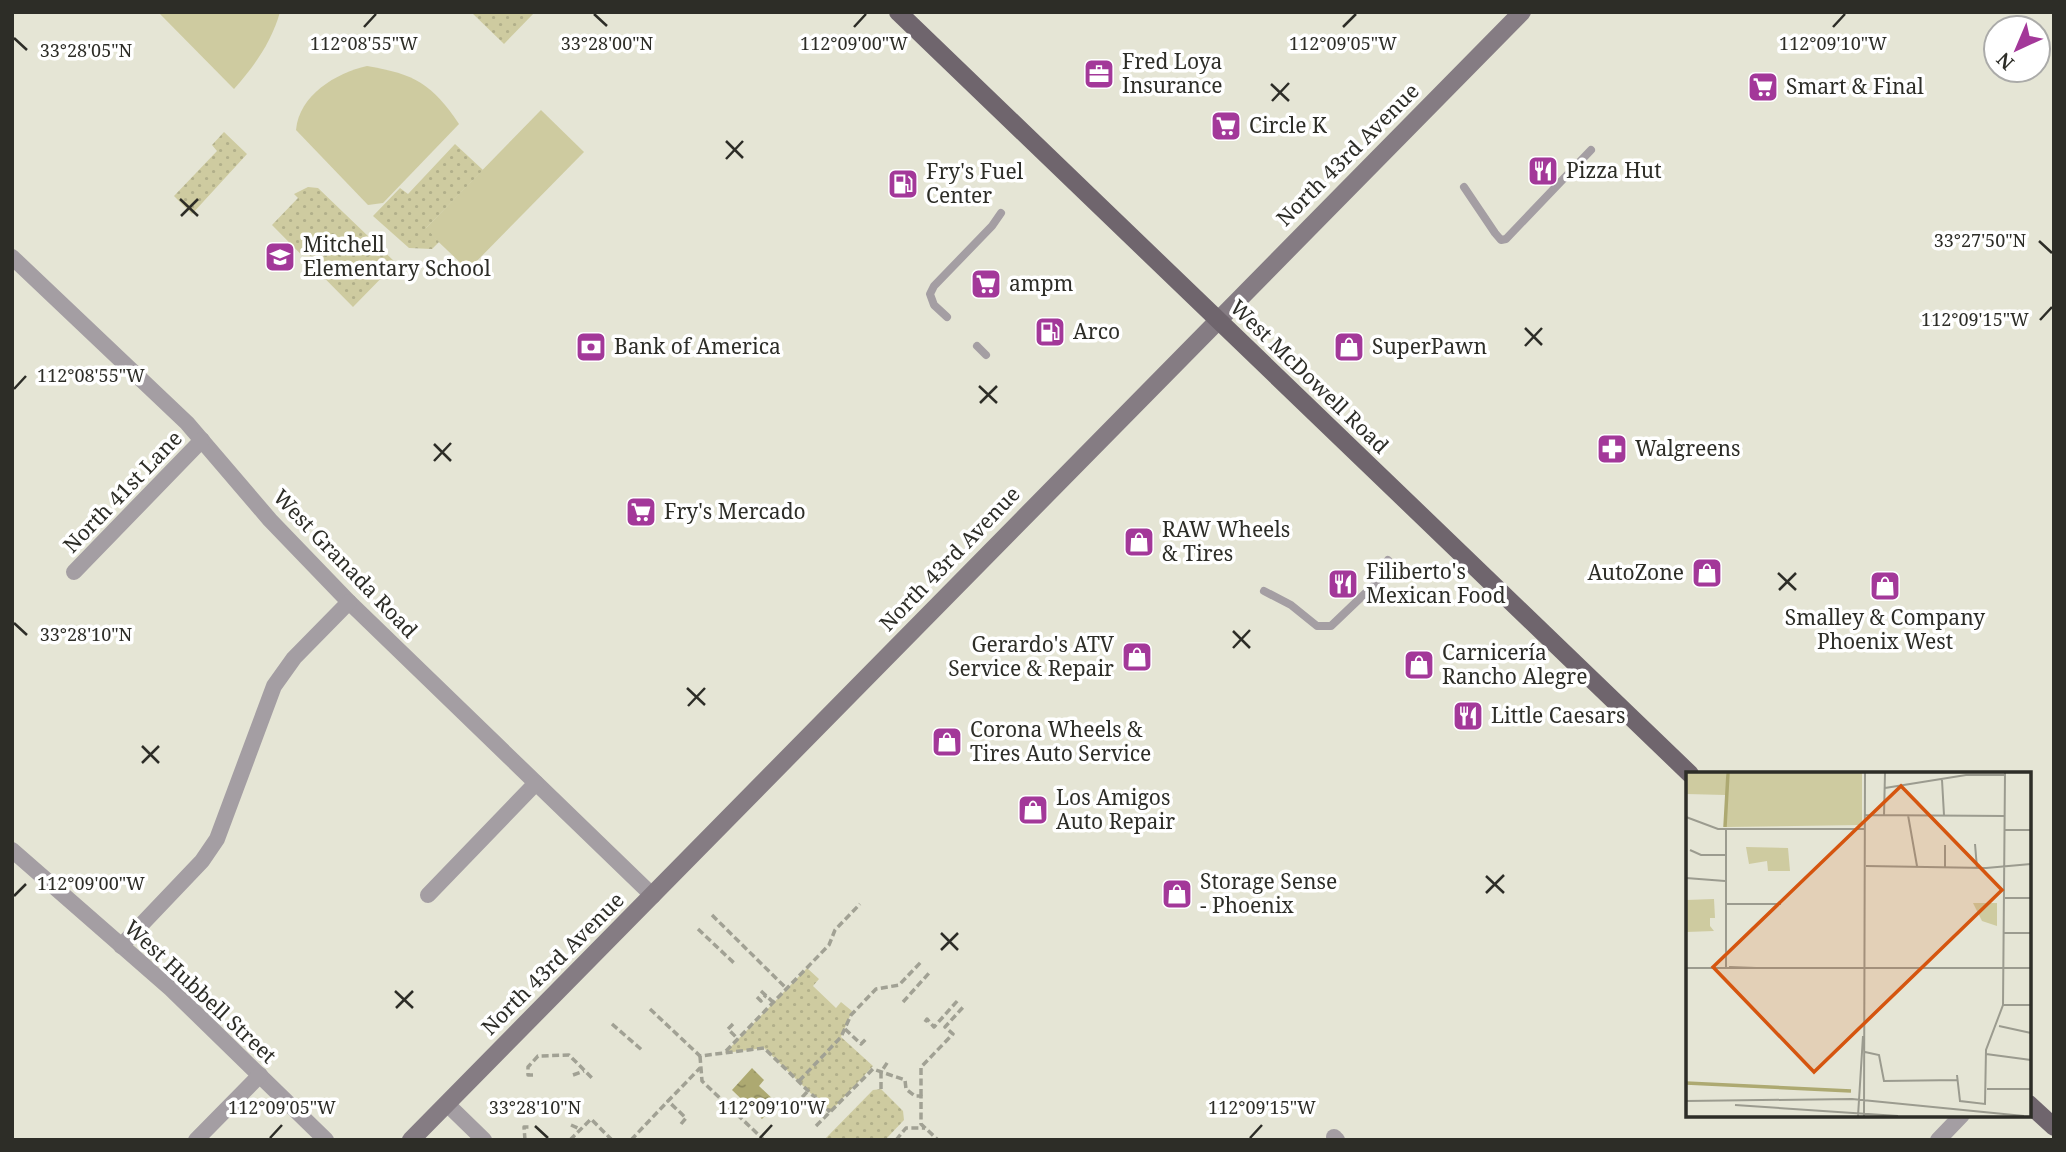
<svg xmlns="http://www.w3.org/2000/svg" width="2066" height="1152" font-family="'Noto Serif',serif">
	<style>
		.grass { fill: #cecba0 }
		.park { fill: url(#park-dots) }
		.water { fill: url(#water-ripples) }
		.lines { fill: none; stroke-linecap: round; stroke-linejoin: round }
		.path { stroke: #a1a194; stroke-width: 3.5; stroke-dasharray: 7 3.5; stroke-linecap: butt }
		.service { stroke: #a49ea3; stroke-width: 8 }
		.minor { stroke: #a49ea3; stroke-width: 16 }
		.secondary { stroke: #857c83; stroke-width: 18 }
		.primary { stroke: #6f656d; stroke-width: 18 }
		.ticks { fill: none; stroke: #2d2d27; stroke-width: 2.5 }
		.labels { text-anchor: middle; stroke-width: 7; stroke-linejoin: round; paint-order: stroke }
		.poi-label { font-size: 21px; fill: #2d2d27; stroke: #fff; text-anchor: start }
		.street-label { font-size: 21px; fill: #2d2d27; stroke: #fff }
		.inset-river { fill: none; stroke: #ada971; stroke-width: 3.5 }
		.inset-road { fill: none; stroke: #9b9b8f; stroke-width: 2 }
		.view { fill: #d5550f; fill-opacity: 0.15; stroke: #d5550f; stroke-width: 3.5 }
		.inset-edge { fill: none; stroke: #2d2d27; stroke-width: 3.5 }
		.ticks-label { font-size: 18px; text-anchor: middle; fill: #2d2d27; stroke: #fff; stroke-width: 7; stroke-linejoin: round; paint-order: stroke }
	</style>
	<defs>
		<pattern id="park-dots" width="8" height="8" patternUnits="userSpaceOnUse" patternTransform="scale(1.75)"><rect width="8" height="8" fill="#cecba0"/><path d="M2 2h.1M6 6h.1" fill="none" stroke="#b1af8a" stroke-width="1.8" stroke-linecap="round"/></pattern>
		<pattern id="water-ripples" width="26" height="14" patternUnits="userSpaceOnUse" patternTransform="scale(1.75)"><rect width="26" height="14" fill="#ada971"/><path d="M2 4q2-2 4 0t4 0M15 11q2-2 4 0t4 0" fill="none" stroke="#8d8a5d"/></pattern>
	</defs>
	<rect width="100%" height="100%" fill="#e5e5d5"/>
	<!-- grass -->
	<g class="grass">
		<path d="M158,12H280C271,43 255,65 234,89Z"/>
		<path d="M367,66C415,74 432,84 459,124L383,203L368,205L296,130C299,95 336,73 367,66Z"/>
		<path d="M541,110L584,152L468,270L425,229Z"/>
	</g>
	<!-- park -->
	<g class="park">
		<path d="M471,12H535L504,44Z"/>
		<path d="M224,132L247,154L192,214L174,196L217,151L212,145Z"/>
		<path d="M455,144L483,170L426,228L439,242L432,249L409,248L373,216L400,188L408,194Z"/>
		<path d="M308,187L318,188L396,263L353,307L272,225L298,198L294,194Z"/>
		<path d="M807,968L819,979L813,986L836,1008L841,1002L852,1011L841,1037L873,1066L830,1112L764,1048L725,1053Z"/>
		<path d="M881,1089L903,1111L904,1120L885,1140H824L873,1090Z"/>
	</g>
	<!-- water -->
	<path class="water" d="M752,1068L764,1080L759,1086L777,1103L762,1119L732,1090Z"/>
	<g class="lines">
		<!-- path -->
		<g class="path">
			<path d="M712,915L787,989"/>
			<path d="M698,929L734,963"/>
			<path d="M761,991L774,1003"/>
			<path d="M757,997L761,1001L766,995"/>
			<path d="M903,1002L930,972"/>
			<path d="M650,1009L700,1056L764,1048L830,1112"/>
			<path d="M925,1022L927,1019L934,1027L959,999"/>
			<path d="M612,1024L643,1051"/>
			<path d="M733,1024L728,1029L738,1039"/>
			<path d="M845,1029L861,1044L867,1038"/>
			<path d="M726,1051L829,945L835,930L860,904"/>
			<path d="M700,1056L702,1081L764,1140"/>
			<path d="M533,1075H528V1067L538,1056L569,1055L594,1080"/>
			<path d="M573,1075L584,1071"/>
			<path d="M799,1081L841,1037L851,1015L876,989L899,985L921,962"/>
			<path d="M881,1089V1072L889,1060"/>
			<path d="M921,1096V1067L953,1034L945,1027L965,1005"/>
			<path d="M795,1105L808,1091"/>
			<path d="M681,1124L686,1118L668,1101L700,1068"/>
			<path d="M571,1125L580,1129"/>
			<path d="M816,1126L873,1069L905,1080L906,1089L915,1096H921V1124L938,1140"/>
			<path d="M525,1140L524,1127H530"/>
			<path d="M570,1140L591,1119L612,1140"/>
			<path d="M631,1140L668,1101"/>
			<path d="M707,1140H708"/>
			<path d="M896,1140L906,1128H925"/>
		</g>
		<!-- service -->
		<g class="service">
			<path d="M1464,187L1495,233L1501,240L1506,239L1591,150"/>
			<path d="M947,317L934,305L930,294L934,286L992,226L1001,213"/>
			<path d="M977,346L986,355"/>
			<path d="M1264,591L1291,605L1317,626H1331L1375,584L1388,560"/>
		</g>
		<!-- minor -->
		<g class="minor">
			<path d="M12,257L187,423L270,520L349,602L653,896"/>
			<path d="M74,572L202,440"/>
			<path d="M12,850L171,989L326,1140"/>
			<path d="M428,895L536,783"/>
			<path d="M121,946L202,861L217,839L274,686L294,658L349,602"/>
			<path d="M447,1104L484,1140"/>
			<path d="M1334,1137L1337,1140"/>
			<path d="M196,1140L260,1075"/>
			<path d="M1938,1140L1962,1115"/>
		</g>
		<!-- secondary -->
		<path class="secondary" d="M411,1140L1522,12"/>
		<!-- primary -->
		<g class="primary">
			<path d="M898,12L1690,774"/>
			<path d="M2029,1104L2054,1127"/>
		</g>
	</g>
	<!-- ticks -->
	<path class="ticks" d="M594,14L607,26M364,27L376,14M854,27L866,14M1343,27L1356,14M1833,27L1845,14M14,38L27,50M1271,84L1289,101M1272,101L1289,83M726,141L743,158M726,159L743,141M180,199L198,216M181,216L198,199M2039,241L2052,253M2040,320L2052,307M1525,328L1542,345M1525,346L1542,328M979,386L997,403M14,389L26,376M980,403L997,386M434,444L451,461M434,461L451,443M1778,573L1796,590M1779,590L1796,573M14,623L27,635M1233,631L1250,648M1233,648L1250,630M687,688L705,705M688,706L705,688M142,746L159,763M142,763L159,746M1486,876L1504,893M1486,893L1504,875M14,896L26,884M941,933L958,950M941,950L958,933M395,991L413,1008M396,1008L413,991M535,1126L548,1138M270,1138L282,1125M760,1138L772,1125M1250,1138L1262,1125"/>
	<!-- icons -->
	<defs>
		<g id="office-square" transform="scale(1.575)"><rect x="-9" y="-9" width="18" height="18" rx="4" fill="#a33899" stroke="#fff"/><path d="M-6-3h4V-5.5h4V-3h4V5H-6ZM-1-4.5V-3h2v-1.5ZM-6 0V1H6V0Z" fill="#fff"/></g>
		<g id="supermarket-square" transform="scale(1.575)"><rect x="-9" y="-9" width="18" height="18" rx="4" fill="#a33899" stroke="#fff"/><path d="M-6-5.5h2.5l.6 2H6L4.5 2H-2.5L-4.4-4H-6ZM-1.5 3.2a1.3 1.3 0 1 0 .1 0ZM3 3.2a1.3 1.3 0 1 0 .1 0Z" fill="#fff"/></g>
		<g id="restaurant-square" transform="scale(1.575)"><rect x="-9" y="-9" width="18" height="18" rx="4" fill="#a33899" stroke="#fff"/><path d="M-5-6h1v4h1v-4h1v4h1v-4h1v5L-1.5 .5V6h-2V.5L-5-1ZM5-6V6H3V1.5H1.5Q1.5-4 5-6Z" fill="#fff"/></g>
		<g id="fuel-square" transform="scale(1.575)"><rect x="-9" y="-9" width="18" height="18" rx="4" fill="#a33899" stroke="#fff"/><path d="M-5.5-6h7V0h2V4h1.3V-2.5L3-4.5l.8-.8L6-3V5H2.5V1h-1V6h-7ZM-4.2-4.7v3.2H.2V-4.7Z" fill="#fff"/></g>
		<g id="school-square" transform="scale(1.575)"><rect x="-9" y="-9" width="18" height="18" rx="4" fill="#a33899" stroke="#fff"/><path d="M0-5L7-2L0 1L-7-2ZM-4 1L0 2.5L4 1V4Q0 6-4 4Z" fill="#fff"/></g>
		<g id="bank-square" transform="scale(1.575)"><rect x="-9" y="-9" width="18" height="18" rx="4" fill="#a33899" stroke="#fff"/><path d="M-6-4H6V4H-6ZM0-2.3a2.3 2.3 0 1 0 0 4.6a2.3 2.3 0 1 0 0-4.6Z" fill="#fff"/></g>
		<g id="shop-square" transform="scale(1.575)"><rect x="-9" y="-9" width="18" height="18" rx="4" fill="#a33899" stroke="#fff"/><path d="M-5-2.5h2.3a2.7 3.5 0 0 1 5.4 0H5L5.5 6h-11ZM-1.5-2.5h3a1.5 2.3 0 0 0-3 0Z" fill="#fff"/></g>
		<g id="pharmacy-square" transform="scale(1.575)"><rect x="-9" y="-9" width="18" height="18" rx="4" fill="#a33899" stroke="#fff"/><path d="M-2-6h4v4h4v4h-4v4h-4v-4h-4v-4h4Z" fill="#fff"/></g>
	</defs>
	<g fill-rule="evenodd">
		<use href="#office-square" x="1099" y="74"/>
		<use href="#supermarket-square" x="1763" y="87"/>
		<use href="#supermarket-square" x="1226" y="126"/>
		<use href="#restaurant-square" x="1543" y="171"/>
		<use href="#fuel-square" x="903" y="184"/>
		<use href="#school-square" x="280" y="257"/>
		<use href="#supermarket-square" x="986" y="284"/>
		<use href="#fuel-square" x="1050" y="332"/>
		<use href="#bank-square" x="591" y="347"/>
		<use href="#shop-square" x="1349" y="347"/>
		<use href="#pharmacy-square" x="1612" y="449"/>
		<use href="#supermarket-square" x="641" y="512"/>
		<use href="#shop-square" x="1139" y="542"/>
		<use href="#shop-square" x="1707" y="573"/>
		<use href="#restaurant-square" x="1343" y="584"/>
		<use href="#shop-square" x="1885" y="586"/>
		<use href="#shop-square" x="1137" y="657"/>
		<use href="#shop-square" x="1419" y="665"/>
		<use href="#restaurant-square" x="1468" y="716"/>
		<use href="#shop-square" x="947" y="742"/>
		<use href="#shop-square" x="1033" y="810"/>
		<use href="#shop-square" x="1177" y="894"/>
	</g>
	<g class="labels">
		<!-- poi labels -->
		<g class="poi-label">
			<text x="1122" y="69">Fred Loya<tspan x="1122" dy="24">Insurance</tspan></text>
			<text x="1786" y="94">Smart &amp; Final</text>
			<text x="1249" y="133">Circle K</text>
			<text x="1566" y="178">Pizza Hut</text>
			<text x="926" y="179">Fry's Fuel<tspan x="926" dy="24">Center</tspan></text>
			<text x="303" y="252">Mitchell<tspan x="303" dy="24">Elementary School</tspan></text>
			<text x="1009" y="291">ampm</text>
			<text x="1073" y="339">Arco</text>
			<text x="614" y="354">Bank of America</text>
			<text x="1372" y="354">SuperPawn</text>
			<text x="1635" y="456">Walgreens</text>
			<text x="664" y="519">Fry's Mercado</text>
			<text x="1162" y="537">RAW Wheels<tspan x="1162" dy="24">&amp; Tires</tspan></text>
			<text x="1366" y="579">Filiberto's<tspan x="1366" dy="24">Mexican Food</tspan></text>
			<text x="1684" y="580" text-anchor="end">AutoZone</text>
			<text x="1885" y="625" text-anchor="middle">Smalley &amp; Company<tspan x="1885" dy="24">Phoenix West</tspan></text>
			<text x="1114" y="652" text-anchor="end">Gerardo's ATV<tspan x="1114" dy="24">Service &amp; Repair</tspan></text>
			<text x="1442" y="660">Carnicería<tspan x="1442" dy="24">Rancho Alegre</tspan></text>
			<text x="1491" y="723">Little Caesars</text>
			<text x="970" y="737">Corona Wheels &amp;<tspan x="970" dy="24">Tires Auto Service</tspan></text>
			<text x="1056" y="805">Los Amigos<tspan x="1056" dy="24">Auto Repair</tspan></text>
			<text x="1200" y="889">Storage Sense<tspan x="1200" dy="24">- Phoenix</tspan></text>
		</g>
		<!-- street labels -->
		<g class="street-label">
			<text transform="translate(1348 155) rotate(-45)" y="7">North 43rd Avenue</text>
			<text transform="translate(1309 377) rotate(44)" y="7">West McDowell Road</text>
			<text transform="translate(123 492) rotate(-46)" y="7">North 41st Lane</text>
			<text transform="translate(950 559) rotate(-46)" y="7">North 43rd Avenue</text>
			<text transform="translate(345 564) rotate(46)" y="7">West Granada Road</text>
			<text transform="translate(553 964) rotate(-45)" y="7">North 43rd Avenue</text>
			<text transform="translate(200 992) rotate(43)" y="7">West Hubbell Street</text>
		</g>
	</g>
	<!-- overview -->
	<g transform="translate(1686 772)">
		<rect width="345" height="345" fill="#e5e5d5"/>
		<path d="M0,1H40V23L0,22ZM287,131H311V154L296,149Z" fill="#cecba0"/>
		<path d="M41,1H176V53L40,55ZM60,75L102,76L104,99H82L81,89L63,92ZM28,127L29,146H24V154L28,159L0,160V128Z" fill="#cecba0"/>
		<path class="inset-river" d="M39,55L42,1M0,311L165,319"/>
		<path class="inset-road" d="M256,8L258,43M199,16L280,3H319M179,43L319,44M198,43L199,1M222,43L231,94M0,45L32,57H179M319,58H345M289,72L291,96M4,78L15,83H40M180,94L300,96L345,92M259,95V73M0,106L39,109M319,126H345M41,132H95M318,161H345M40,195V57M43,195L70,196M0,196H345M317,233H345M313,254L345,261M179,280L193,283L198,309L272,308M300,282L345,288M271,303L274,329L299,332L300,278L317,233L319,1M301,317H345M0,329L166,327L338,344M49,333L212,344M172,344L177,264M178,344L179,1"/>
		<path class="view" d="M215,14L316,118L128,300L27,195Z"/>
		<rect width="345" height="345" class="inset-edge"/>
	</g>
	<g class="ticks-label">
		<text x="607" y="50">33°28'00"N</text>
		<text x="364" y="50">112°08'55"W</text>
		<text x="854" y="50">112°09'00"W</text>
		<text x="1343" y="50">112°09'05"W</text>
		<text x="1833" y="50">112°09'10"W</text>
		<text x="86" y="57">33°28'05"N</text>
		<text x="1980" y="247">33°27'50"N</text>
		<text x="1975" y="326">112°09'15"W</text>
		<text x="91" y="382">112°08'55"W</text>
		<text x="86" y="641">33°28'10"N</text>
		<text x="91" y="890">112°09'00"W</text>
		<text x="282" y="1114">112°09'05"W</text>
		<text x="772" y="1114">112°09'10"W</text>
		<text x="1262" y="1114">112°09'15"W</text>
		<text x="535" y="1114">33°28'10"N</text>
	</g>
	<!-- border -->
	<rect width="2066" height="1152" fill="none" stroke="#2d2d27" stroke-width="28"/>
	<!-- north arrow -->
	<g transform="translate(2017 49) rotate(224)"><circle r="33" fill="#ffffff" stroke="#ababa9" stroke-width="2"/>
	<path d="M0-5L12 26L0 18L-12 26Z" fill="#a33899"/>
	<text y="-10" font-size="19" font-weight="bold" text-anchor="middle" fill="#2d2d27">N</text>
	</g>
</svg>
